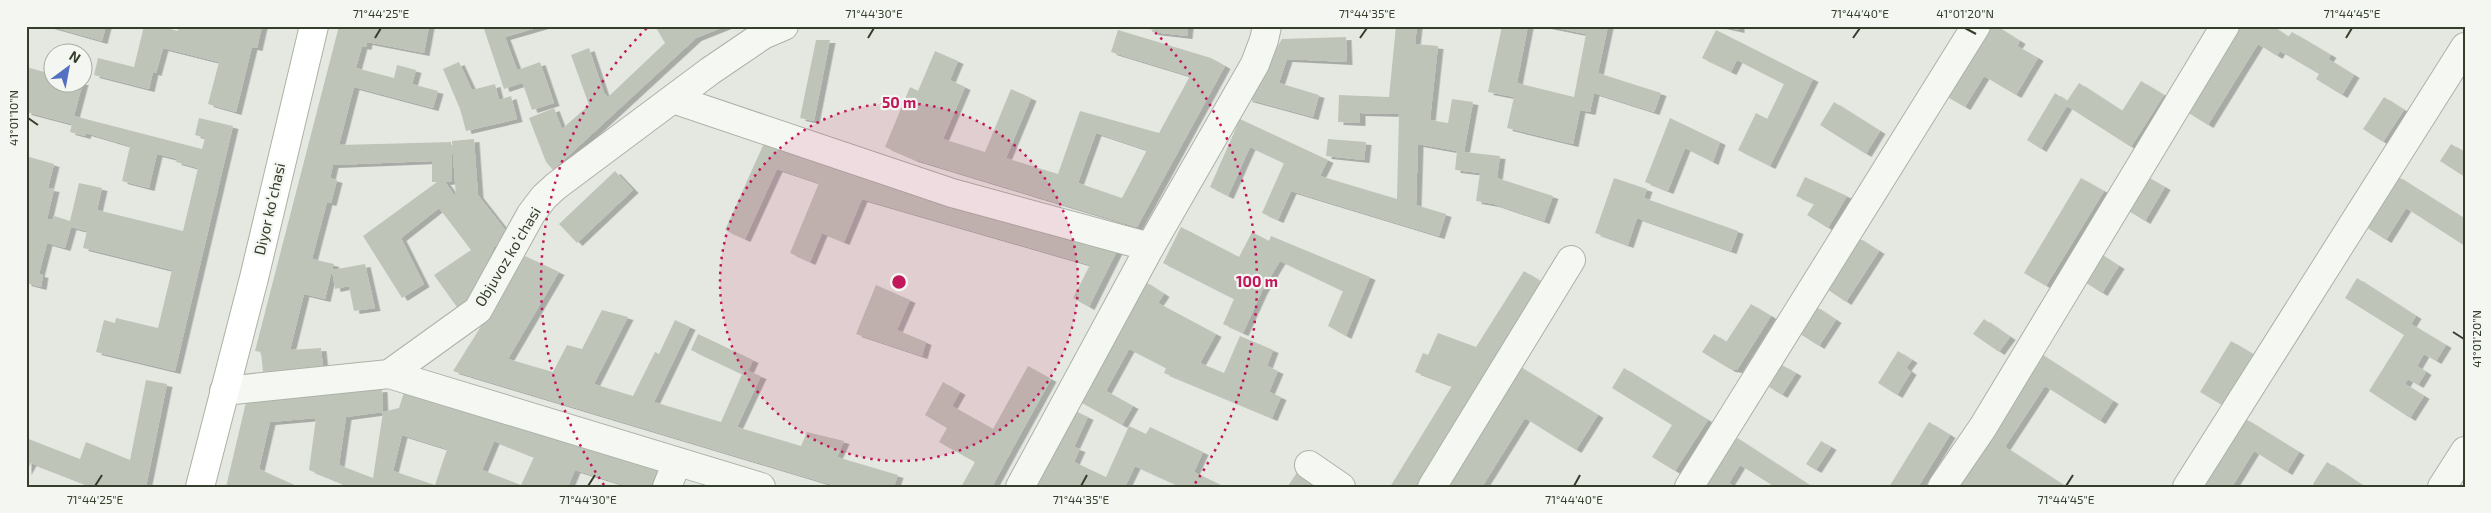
<svg xmlns="http://www.w3.org/2000/svg" width="2491" height="513" font-family="'Exo 2',sans-serif">
	<style>
		.building { fill: #bfc4b9; fill-rule: evenodd; filter: url(#shadow) }
		.lines { fill: none; stroke-linecap: round; stroke-linejoin: round }
		.minor-casing { stroke: #acb2a7; stroke-width: 30 }
		.major-casing { stroke: #aab3a2; stroke-width: 30 }
		.minor { stroke: #f5f7f3; stroke-width: 28 }
		.major { stroke: #fff; stroke-width: 28 }
		.ticks { fill: none; stroke: #343e2b; stroke-width: 2 }
		.ring { fill: none; stroke: #c2185b; stroke-width: 2.5; stroke-dasharray: 2.5 5 }
		.labels { text-anchor: middle; stroke-width: 4.5; stroke-linejoin: round; paint-order: stroke }
		.street-label { font-size: 15px; fill: #343e2b; stroke: #f3f6f1 }
		.centre { fill: #c2185b; stroke: #f3f6f1; stroke-width: 2.5 }
		.ring-label { font-size: 15px; text-anchor: middle; font-weight: bold; fill: #c2185b; stroke: #f3f6f1; stroke-width: 4.5; stroke-linejoin: round; paint-order: stroke }
		.neatline { fill: none; stroke: #343e2b; stroke-width: 2 }
		.ticks-label { font-size: 12px; text-anchor: middle; fill: #343e2b }
	</style>
	<defs>
		<filter id="shadow"><feDropShadow dx="5.5" dy="3" stdDeviation="0" flood-color="#0004"/></filter>
	</defs>
	<rect width="100%" height="100%" fill="#e5e8e1"/>
	<!-- building -->
	<g class="building">
		<path d="M49,26H106L102,41Z"/>
		<path d="M144,26H158L178,31L179,26H262L257,48L252,47L236,112L208,104L219,62L163,48L156,73L153,72L149,89L94,75L98,58L134,67Z"/>
		<path d="M339,26H429L424,53L367,42L366,47L362,46L356,68L394,78L397,65L416,70L412,84L438,91L433,108L354,87L339,145L451,142L452,181L445,182L456,197L452,141L474,139L478,195L510,236L494,247L464,317L434,275L471,250L439,208L401,238L424,284L402,298L363,236L437,182H432V161L333,165L330,178L337,180L331,203L327,202L312,259L334,264L332,270L325,299L304,294L290,350L321,348L323,367L263,372L261,352L255,351Z"/>
		<path d="M483,26H543L505,37L522,83L504,89Z"/>
		<path d="M655,26H726L696,38L553,170L546,162L529,118L554,108L562,129L589,105L571,55L589,48L604,93L608,97L665,43Z"/>
		<path d="M1153,26H1188L1187,36L1152,32Z"/>
		<path d="M1396,26H1417L1415,44L1438,46L1430,120L1448,123L1452,99L1473,102L1464,152L1500,156L1497,178L1553,196L1544,221L1494,204L1476,201L1480,173L1455,170L1457,151L1418,144L1416,205L1446,214L1439,236L1291,191L1278,220L1262,213L1284,163L1250,147L1228,196L1210,187L1240,119L1328,160L1320,176L1397,199L1399,114L1360,113V123L1338,122L1339,95L1389,97Z"/>
		<path d="M1502,26H1528L1517,83L1574,97L1586,34L1546,26H1608L1598,73L1661,93L1654,112L1594,93L1590,112L1580,110L1573,144L1507,128L1514,97L1488,92Z"/>
		<path d="M1721,26H1739V30Z"/>
		<path d="M1985,26H1996L2020,41L2017,46L2038,58L2016,95L1984,76L1965,107L1944,95Z"/>
		<path d="M2237,26H2272L2288,37L2292,32L2331,55L2328,59L2354,75L2342,95L2316,79L2319,74L2280,51L2277,56L2258,44L2208,125L2184,110Z"/>
		<path d="M1118,30L1211,58L1225,66L1137,227L913,159L885,147L910,87L918,91L935,51L958,61L950,80L965,87L943,139L985,152L1011,89L1031,98L1006,158L1058,174L1080,111L1159,133L1190,76L1111,52ZM1096,133L1147,150L1122,198L1078,183Z"/>
		<path d="M1716,30L1813,79L1770,166L1738,150L1756,113L1767,119L1784,84L1737,60L1731,72L1702,58Z"/>
		<path d="M1346,37L1347,62L1287,59L1279,83L1319,95L1313,117L1247,99L1282,39Z"/>
		<path d="M816,40H830L814,121L800,118Z"/>
		<path d="M459,62L472,90L495,84L499,100L511,96L517,119L466,131L460,109L443,69Z"/>
		<path d="M540,62L554,103L532,110L518,70Z"/>
		<path d="M26,67L52,74V82H83L74,116L202,149L205,138L195,135L199,118L233,126L175,371L96,352L104,320L115,323L116,318L158,328L172,270L83,248L87,231L71,227L65,248L47,243L39,274L43,275L41,287L26,283V156L54,164L48,188L54,189L47,219L53,220L54,216L70,221L79,183L102,188L97,210L183,231L198,168L176,162L177,159L157,154L149,188L122,181L130,146L86,133L85,136L70,132L72,124L26,112Z"/>
		<path d="M2141,81L2164,95L2131,147L2067,106L2041,149L2027,140L2055,93L2067,101L2079,83L2122,111Z"/>
		<path d="M2384,97L2404,110L2383,142L2363,129Z"/>
		<path d="M1834,102L1880,131L1866,154L1820,125Z"/>
		<path d="M1670,118L1720,142L1713,162L1685,148L1668,191L1645,182Z"/>
		<path d="M1328,139L1366,142L1364,160L1326,156Z"/>
		<path d="M765,141L1119,247L1089,307L1073,298L1090,265L862,199L844,242L822,233L810,262L790,253L819,183L777,169L745,239L725,230Z"/>
		<path d="M2451,144L2465,152V177L2440,161Z"/>
		<path d="M615,171L633,190L577,243L559,224Z"/>
		<path d="M2144,175L2165,187L2145,221L2124,208Z"/>
		<path d="M2397,176L2465,219V246L2406,208L2386,240L2366,227Z"/>
		<path d="M1805,177L1847,196L1828,228L1807,215L1814,204L1796,196Z"/>
		<path d="M1614,178L1647,189L1644,198L1738,231L1731,251L1637,218L1628,245L1595,233Z"/>
		<path d="M2081,178L2104,191L2046,286L2024,273Z"/>
		<path d="M1181,227L1239,257L1252,232L1269,241L1271,236L1370,277L1346,336L1328,326L1343,291L1280,261L1262,291L1243,333L1223,324L1234,299L1163,263Z"/>
		<path d="M1857,237L1879,251L1846,302L1824,287Z"/>
		<path d="M2097,252L2119,266L2102,293L2080,279Z"/>
		<path d="M525,256L559,272L508,359L553,372L567,345L582,349L602,310L628,317L594,384L633,396L655,352L659,354L675,320L690,327L654,402L721,422L742,374L691,350L698,334L753,360L748,371L761,376L737,427L801,446L807,432L844,441L837,457L898,475L894,487H839L453,371Z"/>
		<path d="M365,264L375,308L354,311L349,286L335,289L332,270Z"/>
		<path d="M1524,271L1545,284L1419,487H1390L1452,386L1415,372L1423,353L1428,355L1438,333L1476,347Z"/>
		<path d="M2357,278L2416,316L2411,324L2446,345L2436,361L2424,354L2417,366L2426,372L2418,385L2408,379L2405,384L2424,396L2410,418L2369,391L2404,335L2345,298Z"/>
		<path d="M1144,281L1164,294L1158,303L1216,334L1200,363L1224,373L1240,336L1273,350L1267,366L1278,371L1269,392L1281,397L1272,418L1164,373L1166,368L1129,349L1106,391L1133,406L1122,425L1075,399Z"/>
		<path d="M876,285L910,300L897,330L926,342L922,356L856,334Z"/>
		<path d="M1751,304L1771,316L1737,370L1730,369L1702,352L1714,334L1726,342Z"/>
		<path d="M1815,306L1836,320L1819,346L1797,332Z"/>
		<path d="M1984,319L2010,337L1999,352L1973,334Z"/>
		<path d="M2231,341L2253,354L2222,405L2200,392Z"/>
		<path d="M1898,351L1912,360L1906,368L1911,372L1897,395L1878,383Z"/>
		<path d="M2036,351L2113,401L2100,421L2045,386L2005,447L2066,487H1987L1983,484L1981,487H1949Z"/>
		<path d="M1517,365L1598,415L1576,450L1525,418L1482,487H1443Z"/>
		<path d="M1782,365L1796,373L1782,395L1769,387Z"/>
		<path d="M1028,366L1051,379L1007,459L992,487H961L975,462L939,442L947,428L925,415L943,382L960,392L952,406L993,429Z"/>
		<path d="M1624,368L1708,420L1675,471L1652,457L1672,425L1612,388Z"/>
		<path d="M146,380L167,384L146,487H93L31,463L26,472V438L80,459L86,442L130,460Z"/>
		<path d="M406,386L659,466L650,487H620L621,484L575,470L568,487H351L309,470L316,418L270,422L259,469L299,487H226L247,398L382,389L383,412L346,417L339,465L373,478L383,412L399,408ZM402,435L447,449L435,485L393,471ZM494,441L534,457L521,485L482,470Z"/>
		<path d="M1071,409L1088,417L1074,447L1080,449L1074,462L1106,477L1129,426L1146,434L1150,427L1203,452L1194,472L1225,487H1181L1135,466L1125,487H1036Z"/>
		<path d="M2244,418L2299,452L2287,472L2254,451L2232,487H2201Z"/>
		<path d="M1929,422L1950,435L1920,484L1919,487H1889Z"/>
		<path d="M1732,435L1809,485L1807,487H1775L1740,465L1729,483L1735,487H1698Z"/>
		<path d="M1821,441L1831,447L1816,470L1806,464Z"/>
		<path d="M2327,462L2365,487H2317L2313,484Z"/>
		<path d="M1302,465L1335,487L1288,486Z"/>
	</g>
	<g class="lines">
		<!-- minor casing -->
		<g class="minor-casing">
			<g id="minor">
				<path d="M673,99L952,193L1150,247"/>
				<path d="M389,374L761,487"/>
				<path d="M224,391L389,374L478,310L531,214L544,197L556,186L710,71L763,35L784,26"/>
				<path d="M1309,465L1341,487"/>
				<path d="M667,487L677,462"/>
				<path d="M1020,487L1150,247L1255,64L1264,40L1267,26"/>
				<path d="M1432,487L1571,260"/>
				<path d="M1689,487L1976,26"/>
				<path d="M1942,487L1983,427L2225,26"/>
				<path d="M2187,487L2465,47"/>
				<path d="M2442,487L2465,451"/>
			</g>
		</g>
		<!-- major casing -->
		<g class="major-casing">
			<path id="major" d="M200,487L254,278L314,26"/>
		</g>
		<!-- minor -->
		<use href="#minor" class="minor"/>
		<!-- major -->
		<use href="#major" class="major"/>
	</g>
	<!-- ticks -->
	<path class="ticks" d="M1965,28L1976,34M375,38L381,28M868,38L874,28M1360,38L1367,28M1853,38L1860,28M2346,38L2352,28M28,118L38,125M2453,332L2464,339M95,486L102,475M588,486L595,475M1081,486L1087,475M1574,486L1580,475M2066,486L2073,475"/>
	<!-- distance rings -->
	<circle cx="899" cy="282" r="179" fill="#c2185b" fill-opacity=".12"/>
	<g class="ring">
		<circle cx="899" cy="282" r="179"/>
		<path d="M604 485A358 358 0 0 1 648 27M1150 27A358 358 0 0 1 1194 485"/>
	</g>
	<g class="labels">
		<!-- street labels -->
		<g class="street-label">
			<text transform="translate(270 209) rotate(-77)" y="5">Diyor koʻchasi</text>
			<text transform="translate(508 257) rotate(-59)" y="5">Objuvoz koʻchasi</text>
		</g>
	</g>
	<circle cx="899" cy="282" r="8" class="centre"/>
	<g class="ring-label">
		<text x="899" y="108">50 m</text>
		<text x="1257" y="287">100 m</text>
	</g>
	<!-- border -->
	<rect width="2491" height="513" fill="none" stroke="#f3f6f1" stroke-width="55"/>
	<!-- north arrow -->
	<g transform="translate(68 68) rotate(32)"><circle r="24" fill="#f3f6f1" stroke="#a7aca2"/>
	<path d="M0-4L9 19L0 12L-9 19Z" fill="#5470c0"/>
	<text y="-8" font-size="14" font-weight="bold" text-anchor="middle" fill="#343e2b">N</text>
	</g>
	<rect x="28" y="28" width="2436" height="458" class="neatline"/>
	<g class="ticks-label">
		<text x="381" y="18">71°44'25"E</text>
		<text x="874" y="18">71°44'30"E</text>
		<text x="1367" y="18">71°44'35"E</text>
		<text x="1860" y="18">71°44'40"E</text>
		<text x="1965" y="18">41°01'20"N</text>
		<text x="2352" y="18">71°44'45"E</text>
		<text transform="translate(14 118) rotate(-90)" y="4">41°01'10"N</text>
		<text transform="translate(2477 339) rotate(-90)" y="4">41°01'20"N</text>
		<text x="95" y="504">71°44'25"E</text>
		<text x="588" y="504">71°44'30"E</text>
		<text x="1081" y="504">71°44'35"E</text>
		<text x="1574" y="504">71°44'40"E</text>
		<text x="2066" y="504">71°44'45"E</text>
	</g>
</svg>
